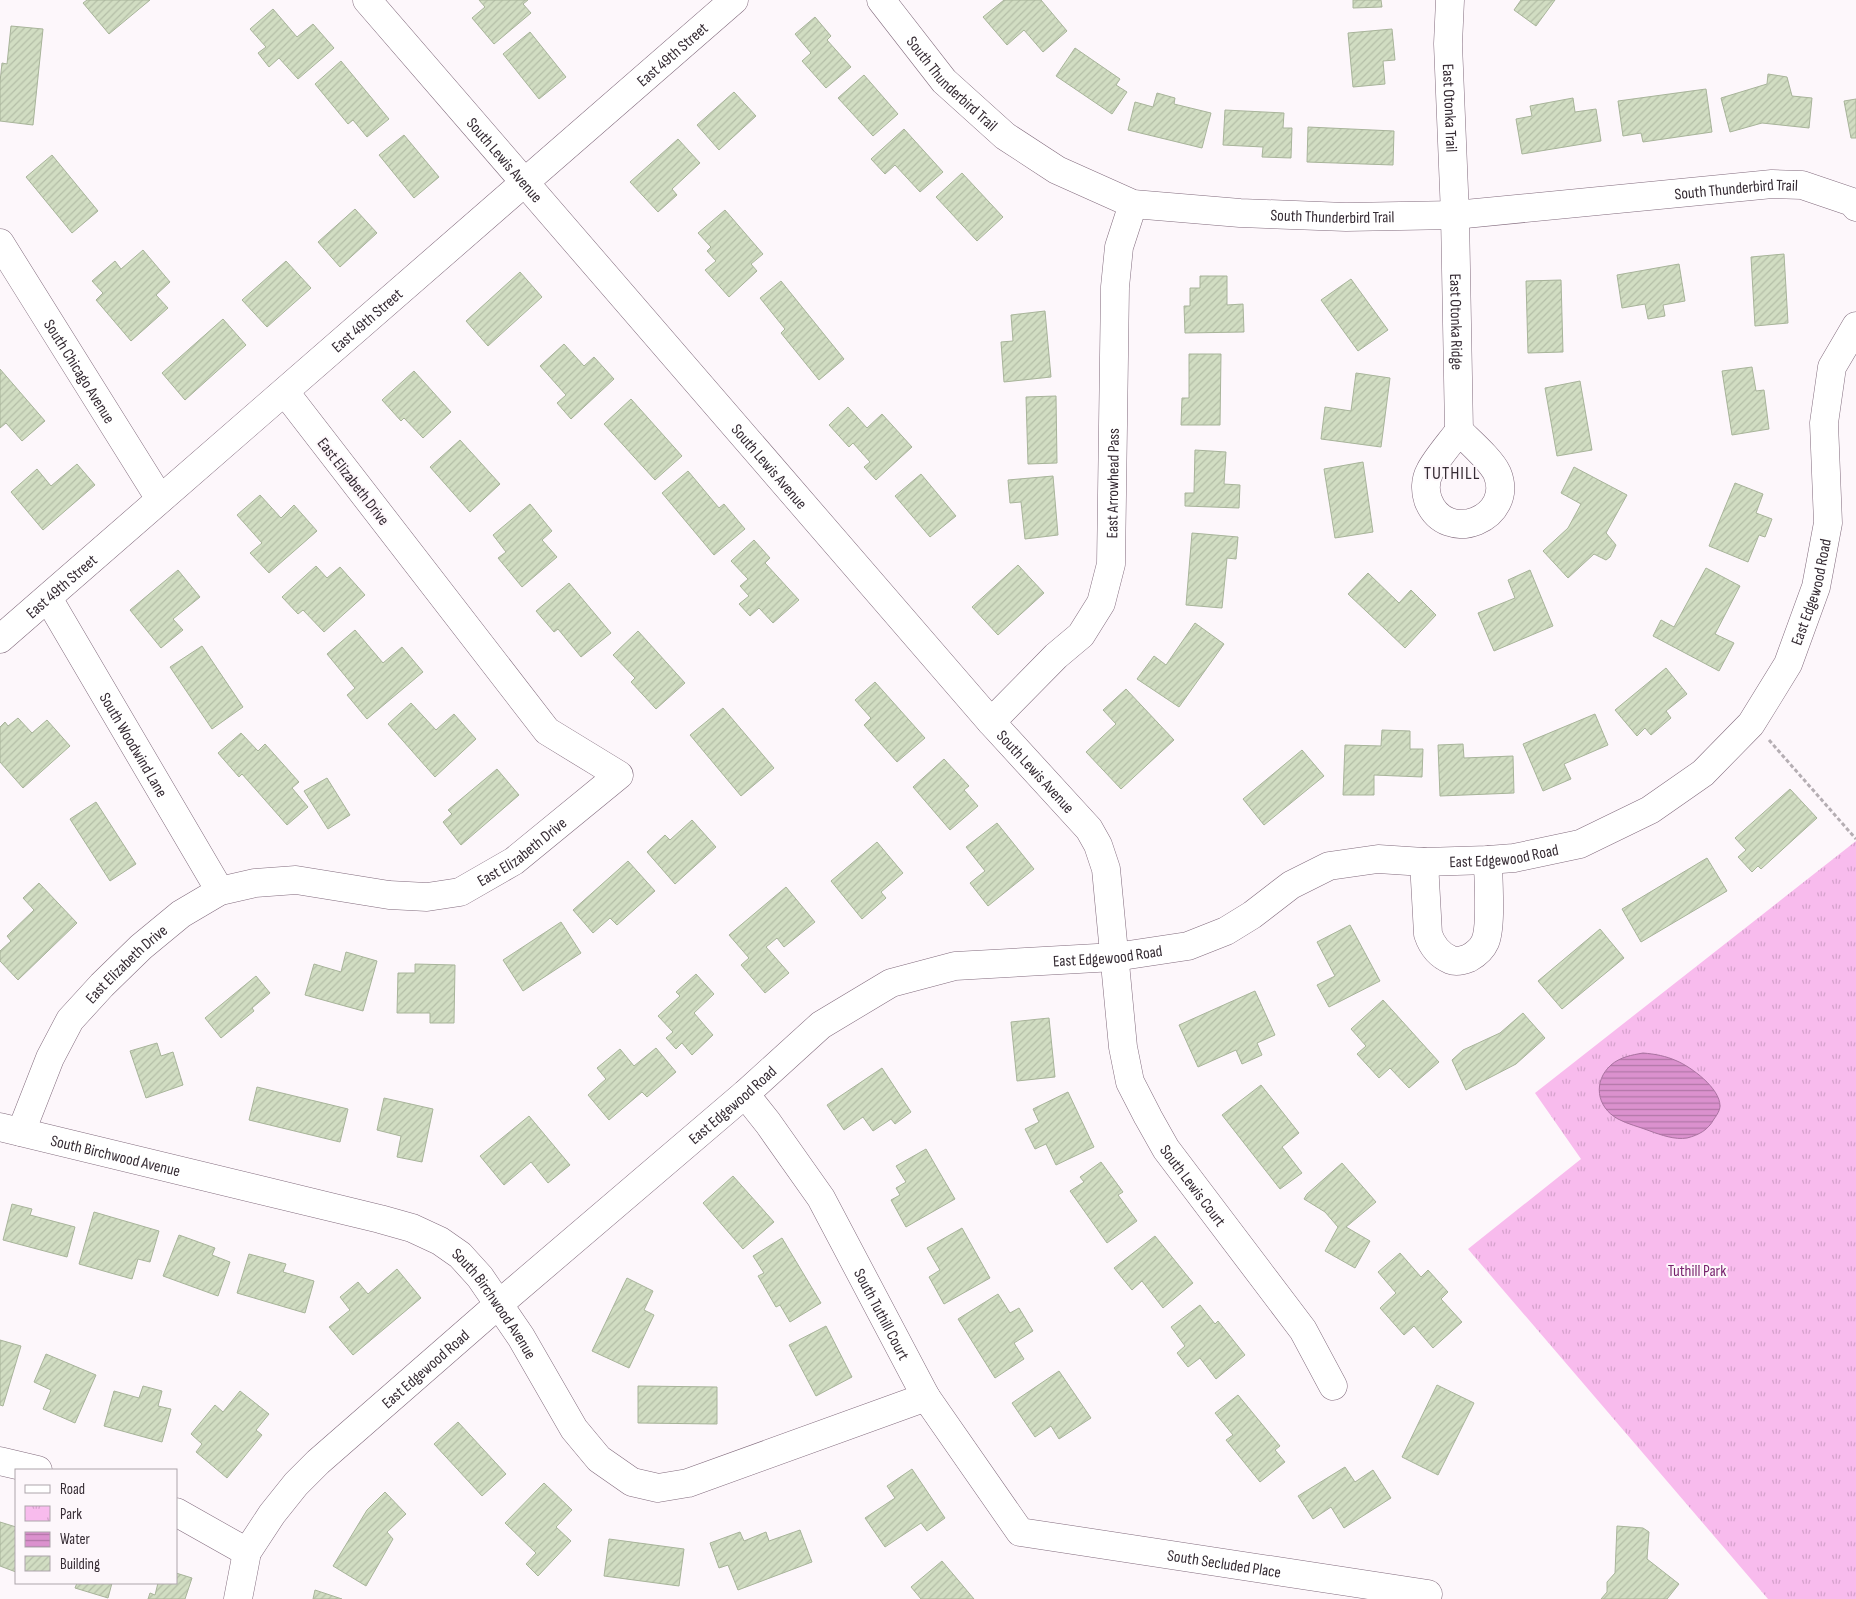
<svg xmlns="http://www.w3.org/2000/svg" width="1856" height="1599" font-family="'Sofia Sans Condensed',sans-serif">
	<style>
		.park { fill: url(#park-tufts) }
		.water { fill: url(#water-rules); stroke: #a972a0 }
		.building { fill: url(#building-hatch); stroke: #a8b49a }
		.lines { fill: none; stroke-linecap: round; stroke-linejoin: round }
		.minor-casing { stroke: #826b7d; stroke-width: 29 }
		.path { stroke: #b5aeb3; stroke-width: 3; stroke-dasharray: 4 2.5; stroke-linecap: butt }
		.minor { stroke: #fff; stroke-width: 28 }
		.labels { text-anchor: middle; stroke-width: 4; stroke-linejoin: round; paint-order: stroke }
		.street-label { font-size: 16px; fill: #352b33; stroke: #fdf7fb }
		.park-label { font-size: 16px; fill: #751f6b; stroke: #fdf7fb }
		.neighbourhood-label { font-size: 18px; letter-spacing: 1px; fill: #352b33; stroke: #fdf7fb }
	</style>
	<defs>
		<pattern id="park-tufts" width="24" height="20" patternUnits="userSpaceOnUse" patternTransform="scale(1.25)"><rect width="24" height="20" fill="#f8bbed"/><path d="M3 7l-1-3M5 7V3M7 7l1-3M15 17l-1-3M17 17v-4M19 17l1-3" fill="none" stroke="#d5a1cc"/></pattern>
		<pattern id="water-rules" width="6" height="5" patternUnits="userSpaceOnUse" patternTransform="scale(1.25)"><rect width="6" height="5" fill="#db91ce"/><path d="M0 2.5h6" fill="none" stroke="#b277a8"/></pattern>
		<pattern id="building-hatch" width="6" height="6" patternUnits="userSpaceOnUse" patternTransform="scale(1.25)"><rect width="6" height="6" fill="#d1ddc2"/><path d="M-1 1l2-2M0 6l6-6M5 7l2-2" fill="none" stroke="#b4bea7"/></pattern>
	</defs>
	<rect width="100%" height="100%" fill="#fdf7fb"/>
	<!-- park -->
	<path class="park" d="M1856,841V1599H1768L1468,1249L1581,1159L1535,1093Z"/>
	<!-- water -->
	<path class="water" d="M1643,1053C1655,1054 1666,1056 1677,1061C1691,1067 1720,1088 1720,1106C1720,1110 1717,1115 1714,1119C1708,1130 1699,1135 1687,1138C1675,1140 1661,1135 1650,1131C1640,1127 1627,1124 1618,1119C1596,1107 1593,1081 1611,1065C1620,1057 1632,1055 1643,1053Z"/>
	<!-- building -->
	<g class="building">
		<path d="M87,0H150L109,34L83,3Z"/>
		<path d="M479,0H528L523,4L531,13L494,44L472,18L485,7Z"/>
		<path d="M1004,0H1041L1067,31L1043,52L1024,30L1007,45L983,17Z"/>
		<path d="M1353,0H1381L1382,7L1353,8Z"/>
		<path d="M1521,0H1555L1536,26L1514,10Z"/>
		<path d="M273,9L297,37L313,24L334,48L298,79L279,58L269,67L258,53L266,47L250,29Z"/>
		<path d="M815,17L831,36L827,40L851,67L826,88L802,61L811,53L795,34Z"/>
		<path d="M11,26L43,29L33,125L0,121V82L2,63L7,64Z"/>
		<path d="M1392,29L1395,60L1383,61L1385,84L1353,87L1348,33Z"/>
		<path d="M530,32L566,77L539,99L503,54Z"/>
		<path d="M1075,48L1120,79L1116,85L1127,92L1112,114L1056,76Z"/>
		<path d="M341,61L389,119L367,137L353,120L348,124L315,84Z"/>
		<path d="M1768,74L1787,77L1792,96L1812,98L1809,128L1762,123L1730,132L1721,98L1767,84Z"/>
		<path d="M864,75L898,114L873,136L838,98Z"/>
		<path d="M1706,89L1712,132L1643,142L1641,133L1623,136L1618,101Z"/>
		<path d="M734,92L756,116L719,150L697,125Z"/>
		<path d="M1157,93L1175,98L1174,104L1211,113L1202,148L1128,130L1135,102L1153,107Z"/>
		<path d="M1573,98L1575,112L1596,109L1601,141L1522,154L1516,119L1532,116L1530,106Z"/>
		<path d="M1856,99V138H1851L1844,101Z"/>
		<path d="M1225,110L1284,113L1283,128H1292L1291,158L1262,157L1263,147L1223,145Z"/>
		<path d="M1308,127L1394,131L1393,165L1307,162Z"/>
		<path d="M904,129L943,172L920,192L895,165L885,174L871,159Z"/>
		<path d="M404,135L439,177L414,198L379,155Z"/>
		<path d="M678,139L700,163L672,189L677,195L658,212L630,182Z"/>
		<path d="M52,155L98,211L72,233L26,177Z"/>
		<path d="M962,173L1003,217L977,241L936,197Z"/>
		<path d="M355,209L377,233L340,267L318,242Z"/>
		<path d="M725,210L763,254L751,264L757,271L729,297L705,270L716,261L707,251L711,247L698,233Z"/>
		<path d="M143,250L170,282L156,295L168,308L131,341L96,300L103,293L92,281L115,261L121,269Z"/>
		<path d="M1784,254L1788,323L1755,326L1751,257Z"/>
		<path d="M286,261L311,288L267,327L242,300Z"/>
		<path d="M1679,264L1685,301L1663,305L1665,316L1648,319L1645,304L1622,308L1617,275Z"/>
		<path d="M520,272L542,297L488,346L466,321Z"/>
		<path d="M1200,276H1227V305L1243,304L1244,332L1185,333L1184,306H1190V288H1200Z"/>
		<path d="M1351,279L1388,330L1358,351L1321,300Z"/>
		<path d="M1561,280L1563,352L1528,353L1526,281Z"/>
		<path d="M781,281L844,359L819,380L781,333L785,329L760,298Z"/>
		<path d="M1045,311L1051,377L1004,382L1001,342L1013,341L1011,315Z"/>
		<path d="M223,319L246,345L185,400L162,373Z"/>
		<path d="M564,344L584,366L594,357L614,379L571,419L557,403L566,395L540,366Z"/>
		<path d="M1189,354H1221L1220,425H1181L1182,398H1189Z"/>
		<path d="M1752,367L1756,391L1764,390L1769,429L1732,435L1722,371Z"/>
		<path d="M0,369L45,421L22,441L6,423L0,428Z"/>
		<path d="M414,371L451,412L423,438L404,418L401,421L382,400Z"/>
		<path d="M1356,373L1390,378L1381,447L1321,439L1325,407L1351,411Z"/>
		<path d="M1580,381L1592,450L1557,456L1545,388Z"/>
		<path d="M1056,396L1057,463L1028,464L1026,397Z"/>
		<path d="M631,399L682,456L655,480L604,424Z"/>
		<path d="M848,407L867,428L882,414L912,447L876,480L864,467L870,462L853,443L849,447L829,425Z"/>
		<path d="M460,440L500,484L470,512L430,467Z"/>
		<path d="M1195,450L1226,452L1224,484L1240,485L1239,508L1185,506V493H1194Z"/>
		<path d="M1363,462L1373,532L1335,538L1324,469Z"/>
		<path d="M77,464L95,485L43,530L11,492L37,469L51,486Z"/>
		<path d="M1574,467L1627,495L1606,533L1616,545L1610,557L1606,560L1594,554L1568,578L1543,551L1568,528L1581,504L1561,493Z"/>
		<path d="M688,471L719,508L724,504L745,529L714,555L662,493Z"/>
		<path d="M921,474L956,516L930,537L895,496Z"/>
		<path d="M1053,476L1058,535L1025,539L1021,502L1010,503L1008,480Z"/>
		<path d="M1735,483L1763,494L1756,513L1772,519L1765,537L1759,535L1748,562L1709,546Z"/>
		<path d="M260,495L281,518L294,505L317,531L269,573L250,553L262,543L237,515Z"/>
		<path d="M530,504L552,531L542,540L557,557L522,587L498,558L506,552L493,535Z"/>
		<path d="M1192,533L1238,537L1236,559L1227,558L1222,608L1186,605Z"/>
		<path d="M754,540L770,558L765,563L799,600L773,623L759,608L750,616L739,604L749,596L740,586L748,579L731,561Z"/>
		<path d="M1018,565L1044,593L998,635L972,607Z"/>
		<path d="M316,566L327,578L340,567L365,595L324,632L303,610L298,614L282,597Z"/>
		<path d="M1706,568L1740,586L1715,634L1734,643L1719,671L1653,636L1661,620L1674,627Z"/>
		<path d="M178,570L200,597L173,619L183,630L161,648L130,610Z"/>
		<path d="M1530,570L1553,626L1494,651L1478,613L1515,598L1508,580Z"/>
		<path d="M1368,573L1399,603L1411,590L1436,615L1405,648L1348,594Z"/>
		<path d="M569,583L611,633L581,657L558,629L554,632L536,611Z"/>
		<path d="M1195,623L1224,644L1179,707L1137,679L1154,656L1166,665Z"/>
		<path d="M355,630L383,663L402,647L423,672L367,719L347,695L355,688L327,654Z"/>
		<path d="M638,631L685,683L656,709L631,682L635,678L613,655Z"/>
		<path d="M202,646L243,707L212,729L170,667Z"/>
		<path d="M1666,668L1687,694L1666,711L1671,718L1651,735L1645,728L1637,736L1615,710Z"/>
		<path d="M875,682L925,738L897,762L864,725L871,718L855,700Z"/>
		<path d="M1126,689L1174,740L1121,789L1086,752L1116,724L1103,710Z"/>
		<path d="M411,703L436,730L454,714L476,739L435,777L388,724Z"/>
		<path d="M723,708L774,768L741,796L690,735Z"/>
		<path d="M1595,714L1608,745L1564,764L1571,779L1543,791L1523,744Z"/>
		<path d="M18,718L32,733L47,720L70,746L23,788L0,762V727L5,722L8,726Z"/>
		<path d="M1382,730L1410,731V749H1423L1422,777L1374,775V795H1343L1345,745L1381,746Z"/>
		<path d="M241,733L258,751L265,744L299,782L292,788L308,807L287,825L242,774L239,777L218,753Z"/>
		<path d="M1463,744L1464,758L1513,756L1514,793L1440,796L1438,745Z"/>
		<path d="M1302,750L1324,776L1264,825L1243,799Z"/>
		<path d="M944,759L969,786L964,790L978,806L950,830L913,787Z"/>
		<path d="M497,769L519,795L461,845L443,822L452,814L448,810Z"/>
		<path d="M327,778L350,815L328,829L304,791Z"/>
		<path d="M1790,789L1817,818L1761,869L1758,866L1752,872L1738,857L1746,850L1735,838Z"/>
		<path d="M96,802L136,864L110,881L70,819Z"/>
		<path d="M692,820L716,847L675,884L647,852L665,835L670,840Z"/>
		<path d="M997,823L1034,869L988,906L970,883L985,871L966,847Z"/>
		<path d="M877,842L903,873L881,892L886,898L862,919L831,881Z"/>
		<path d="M1707,858L1727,891L1641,942L1622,909Z"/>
		<path d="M628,861L655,891L617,925L610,918L593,933L573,910Z"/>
		<path d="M39,883L77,923L18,980L0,961V951L11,941L7,936L34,910L23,898Z"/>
		<path d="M786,887L815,922L784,947L777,938L766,947L789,973L765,993L741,965L749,958L729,935Z"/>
		<path d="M561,922L581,953L523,991L503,960Z"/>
		<path d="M1350,925L1380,981L1329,1007L1317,985L1335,976L1317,942Z"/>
		<path d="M1600,929L1624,958L1562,1009L1538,981Z"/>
		<path d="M346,952L377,961L363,1011L305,995L314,964L341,972Z"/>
		<path d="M415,964L455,965L454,1023H430V1013H397L398,973H415Z"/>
		<path d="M696,974L714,994L694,1013L713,1035L692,1055L682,1043L676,1049L666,1038L673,1032L658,1016L680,996L676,992Z"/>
		<path d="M256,976L270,993L252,1008L254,1011L221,1038L205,1018Z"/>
		<path d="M1255,991L1275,1035L1257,1043L1262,1055L1242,1064L1236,1050L1198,1067L1179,1025Z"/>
		<path d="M1383,1000L1439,1062L1409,1088L1390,1068L1379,1078L1357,1054L1366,1046L1351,1029Z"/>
		<path d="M1523,1013L1545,1038L1516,1064L1466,1090L1452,1060L1463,1050L1500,1033Z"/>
		<path d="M1049,1018L1055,1077L1017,1081L1011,1022Z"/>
		<path d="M157,1043L161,1056L173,1052L183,1085L146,1098L130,1051Z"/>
		<path d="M656,1048L676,1072L647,1097L642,1092L609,1120L588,1095L606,1079L597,1068L620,1049L634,1066Z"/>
		<path d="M882,1068L911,1112L895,1124L891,1119L873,1131L863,1117L844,1130L827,1105Z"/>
		<path d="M1261,1085L1299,1133L1282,1147L1302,1173L1280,1189L1222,1115Z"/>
		<path d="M257,1087L348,1109L340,1142L249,1120Z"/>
		<path d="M1068,1092L1094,1147L1056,1165L1046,1144L1035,1149L1025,1129L1039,1122L1033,1109Z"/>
		<path d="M384,1098L433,1109L422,1162L397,1157L401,1136L377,1130Z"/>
		<path d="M529,1116L570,1165L548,1183L531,1162L504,1185L480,1156Z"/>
		<path d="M926,1149L955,1199L906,1227L891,1200L900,1195L896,1188L906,1182L896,1166Z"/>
		<path d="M1101,1162L1123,1192L1118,1195L1137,1221L1107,1243L1070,1191L1084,1182L1080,1177Z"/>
		<path d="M1342,1163L1376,1202L1346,1227L1370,1241L1355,1268L1325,1251L1338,1227L1325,1212L1304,1199L1307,1194Z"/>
		<path d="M733,1176L774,1222L743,1249L703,1203Z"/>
		<path d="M12,1204L32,1209L30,1215L75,1227L67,1257L3,1240Z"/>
		<path d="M94,1212L159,1231L150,1262L138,1259L132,1279L79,1264Z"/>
		<path d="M962,1228L990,1278L944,1304L929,1277L940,1270L927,1248Z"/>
		<path d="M179,1235L215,1248L212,1255L230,1262L218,1296L163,1276Z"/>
		<path d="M1155,1236L1193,1283L1163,1308L1142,1281L1132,1290L1114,1268Z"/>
		<path d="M782,1238L821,1303L790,1322L780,1305L776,1307L758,1276L764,1273L753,1256Z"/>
		<path d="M1400,1253L1421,1277L1428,1270L1448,1292L1441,1299L1462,1322L1433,1348L1414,1326L1404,1335L1380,1308L1396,1293L1378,1272Z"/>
		<path d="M249,1254L286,1264L283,1272L314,1281L305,1313L237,1293Z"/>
		<path d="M397,1269L421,1298L353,1355L329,1327L350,1310L340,1297L358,1282L368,1294Z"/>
		<path d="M627,1278L653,1291L644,1310L654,1315L629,1368L592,1351Z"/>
		<path d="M998,1294L1010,1313L1019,1308L1033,1331L1014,1343L1024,1359L995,1378L958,1319Z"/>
		<path d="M1200,1305L1215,1324L1218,1321L1245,1355L1216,1379L1200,1358L1188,1367L1177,1353L1185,1346L1171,1327Z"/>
		<path d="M826,1326L852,1377L816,1396L789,1345Z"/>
		<path d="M0,1340L21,1346L3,1406L0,1405Z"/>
		<path d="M46,1354L96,1375L75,1423L43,1409L51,1390L34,1382Z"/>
		<path d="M1059,1371L1091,1418L1059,1439L1051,1426L1035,1437L1012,1403Z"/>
		<path d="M1437,1385L1474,1403L1438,1475L1402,1457Z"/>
		<path d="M143,1386L162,1391L158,1406L171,1409L162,1442L104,1426L114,1391L139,1398Z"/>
		<path d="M638,1386L717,1387V1424L638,1423Z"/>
		<path d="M240,1391L269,1414L256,1430L262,1435L227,1478L196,1452L202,1444L191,1434L215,1405L223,1412Z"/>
		<path d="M1238,1395L1280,1446L1275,1450L1285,1462L1260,1482L1226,1440L1233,1435L1215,1413Z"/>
		<path d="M458,1422L506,1474L482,1496L434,1444Z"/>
		<path d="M1345,1467L1355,1482L1373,1470L1391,1498L1344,1528L1331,1507L1313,1519L1298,1496Z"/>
		<path d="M912,1469L945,1518L927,1531L921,1523L885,1547L865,1518L895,1498L887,1486Z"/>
		<path d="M544,1483L572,1510L556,1527L571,1541L538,1576L526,1564L536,1553L505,1523Z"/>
		<path d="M385,1492L406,1514L387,1532L393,1539L366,1586L333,1566L367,1510Z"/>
		<path d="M0,1522L16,1527V1572L0,1566Z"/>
		<path d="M1617,1526L1643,1528L1649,1532L1647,1559L1679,1584L1667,1599H1601L1607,1592V1582L1615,1573Z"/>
		<path d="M800,1530L812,1562L738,1590L728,1565L719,1568L710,1543L740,1532L744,1541L766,1532L769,1541Z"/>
		<path d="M609,1539L684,1549L679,1586L604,1576Z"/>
		<path d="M942,1561L974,1599H921L911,1587Z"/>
		<path d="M176,1573L192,1578L185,1599H148L150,1593L155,1595L158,1583H176Z"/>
		<path d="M77,1583H112L108,1598L75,1588Z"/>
		<path d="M315,1590L342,1599H313Z"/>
	</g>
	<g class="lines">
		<!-- minor casing -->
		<g class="minor-casing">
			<g id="minor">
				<path id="s1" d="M367,0L991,722L1089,829L1098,845L1106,869L1123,1047L1130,1082L1148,1117L1166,1149L1303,1330L1333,1386"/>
				<path id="s2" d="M881,0L944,81L1005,136L1057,170L1133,204L1240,213L1346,217L1455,215L1772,184L1802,185L1852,202L1856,207"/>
				<path id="s3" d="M1450,0L1448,44L1455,215L1459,431"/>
				<path id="s4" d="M0,243L160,499"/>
				<path d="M1459,431C1470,442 1491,460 1497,473C1516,518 1446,547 1428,500C1425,491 1425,480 1430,471C1436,459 1451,442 1459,431Z"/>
				<path id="s5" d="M48,598L220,891"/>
				<path id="s6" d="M0,639L734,0"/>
				<path id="s7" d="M991,722L1056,656L1081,635L1101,603L1111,564L1115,287L1119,247L1133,204"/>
				<path d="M1424,862L1428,934C1432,946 1439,955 1451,960C1456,962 1464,960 1469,958C1476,954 1482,949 1485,942C1492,927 1488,878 1488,860"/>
				<path id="s8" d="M745,1094L768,1123L821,1198L926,1397L1020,1532L1428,1594"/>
				<path id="s9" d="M0,1127L380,1219L412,1228L440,1241L460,1255L480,1277L521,1337L574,1429L599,1459L632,1482L658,1488L688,1483L926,1397"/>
				<path id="s10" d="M21,1132L50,1058L70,1020L102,985L141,947L181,914L220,891L255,883L296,880L389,895L427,897L460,892L514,861L619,775L547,731L285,392"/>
				<path d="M0,1461L38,1470"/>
				<path d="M176,1512L247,1552"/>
				<path id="s11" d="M238,1599L247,1552L272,1514L296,1484L318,1462L499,1304L745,1094L821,1025L891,983L955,966L1115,957L1188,946L1226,931L1252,915L1291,885L1329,866L1378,859L1424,862L1488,860L1514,858L1580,844L1650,810L1703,773L1751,724L1788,664L1816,587L1828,523L1824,423L1832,367L1856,326"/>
			</g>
		</g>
		<!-- path -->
		<path class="path" d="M1769,740L1856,839"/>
		<!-- minor -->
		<use href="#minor" class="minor"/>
	</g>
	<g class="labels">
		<!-- street labels -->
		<g class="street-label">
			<text dy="6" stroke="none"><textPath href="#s6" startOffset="891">East 49th Street</textPath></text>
			<text dy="6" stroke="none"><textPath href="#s2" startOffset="110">South Thunderbird Trail</textPath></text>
			<text dy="6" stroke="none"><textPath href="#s3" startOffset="108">East Otonka Trail</textPath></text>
			<text dy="6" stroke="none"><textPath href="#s1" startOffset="211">South Lewis Avenue</textPath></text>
			<text dy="6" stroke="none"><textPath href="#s2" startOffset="935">South Thunderbird Trail</textPath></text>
			<text dy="6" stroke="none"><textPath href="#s2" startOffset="530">South Thunderbird Trail</textPath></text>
			<text dy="6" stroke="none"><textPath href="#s6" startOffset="486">East 49th Street</textPath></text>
			<text dy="6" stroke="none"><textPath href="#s3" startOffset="322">East Otonka Ridge</textPath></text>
			<text dy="6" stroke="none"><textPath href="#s4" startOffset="151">South Chicago Avenue</textPath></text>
			<text dy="6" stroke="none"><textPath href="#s1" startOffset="616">South Lewis Avenue</textPath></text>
			<text transform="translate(354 481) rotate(52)" y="6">East Elizabeth Drive</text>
			<text dy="6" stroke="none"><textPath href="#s7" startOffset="284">East Arrowhead Pass</textPath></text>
			<text dy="6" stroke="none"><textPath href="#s6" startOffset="81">East 49th Street</textPath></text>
			<text dy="6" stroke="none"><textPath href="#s11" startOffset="1985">East Edgewood Road</textPath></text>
			<text dy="6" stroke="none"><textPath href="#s5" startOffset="170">South Woodwind Lane</textPath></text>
			<text dy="6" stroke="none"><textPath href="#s1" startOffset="1021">South Lewis Avenue</textPath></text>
			<text dy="6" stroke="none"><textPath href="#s10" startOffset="638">East Elizabeth Drive</textPath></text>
			<text dy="6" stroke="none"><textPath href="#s11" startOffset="1550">East Edgewood Road</textPath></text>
			<text dy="6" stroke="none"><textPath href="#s11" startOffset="1130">East Edgewood Road</textPath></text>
			<text dy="6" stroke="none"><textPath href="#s10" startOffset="202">East Elizabeth Drive</textPath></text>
			<text dy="6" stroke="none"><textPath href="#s11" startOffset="710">East Edgewood Road</textPath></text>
			<text dy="6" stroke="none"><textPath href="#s9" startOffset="119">South Birchwood Avenue</textPath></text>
			<text dy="6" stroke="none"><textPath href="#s1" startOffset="1479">South Lewis Court</textPath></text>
			<text dy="6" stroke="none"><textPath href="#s9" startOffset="539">South Birchwood Avenue</textPath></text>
			<text dy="6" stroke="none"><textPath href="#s8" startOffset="260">South Tuthill Court</textPath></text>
			<text dy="6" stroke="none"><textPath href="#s11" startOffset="305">East Edgewood Road</textPath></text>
			<text dy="6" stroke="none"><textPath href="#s8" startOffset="725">South Secluded Place</textPath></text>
		</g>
		<!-- park labels -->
		<g class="park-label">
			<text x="1697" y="1276">Tuthill Park</text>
		</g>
		<!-- neighbourhood labels -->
		<g class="neighbourhood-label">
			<text x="1452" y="479">TUTHILL</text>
		</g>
	</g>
	<!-- legend -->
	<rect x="15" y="1469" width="162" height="115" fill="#fdf7fb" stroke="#ada5ab"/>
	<rect x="25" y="1485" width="25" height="8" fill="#ffffff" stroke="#ada5ab"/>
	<text x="60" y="1494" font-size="15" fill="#352b33">Road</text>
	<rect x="25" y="1506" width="25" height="15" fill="url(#park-tufts)" stroke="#ada5ab"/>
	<text x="60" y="1519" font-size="15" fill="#352b33">Park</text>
	<rect x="25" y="1532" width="25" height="15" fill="url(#water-rules)" stroke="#ada5ab"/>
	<text x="60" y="1544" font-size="15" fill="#352b33">Water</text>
	<rect x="25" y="1556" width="25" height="15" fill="url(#building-hatch)" stroke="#ada5ab"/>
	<text x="60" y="1569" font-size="15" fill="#352b33">Building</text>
</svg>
